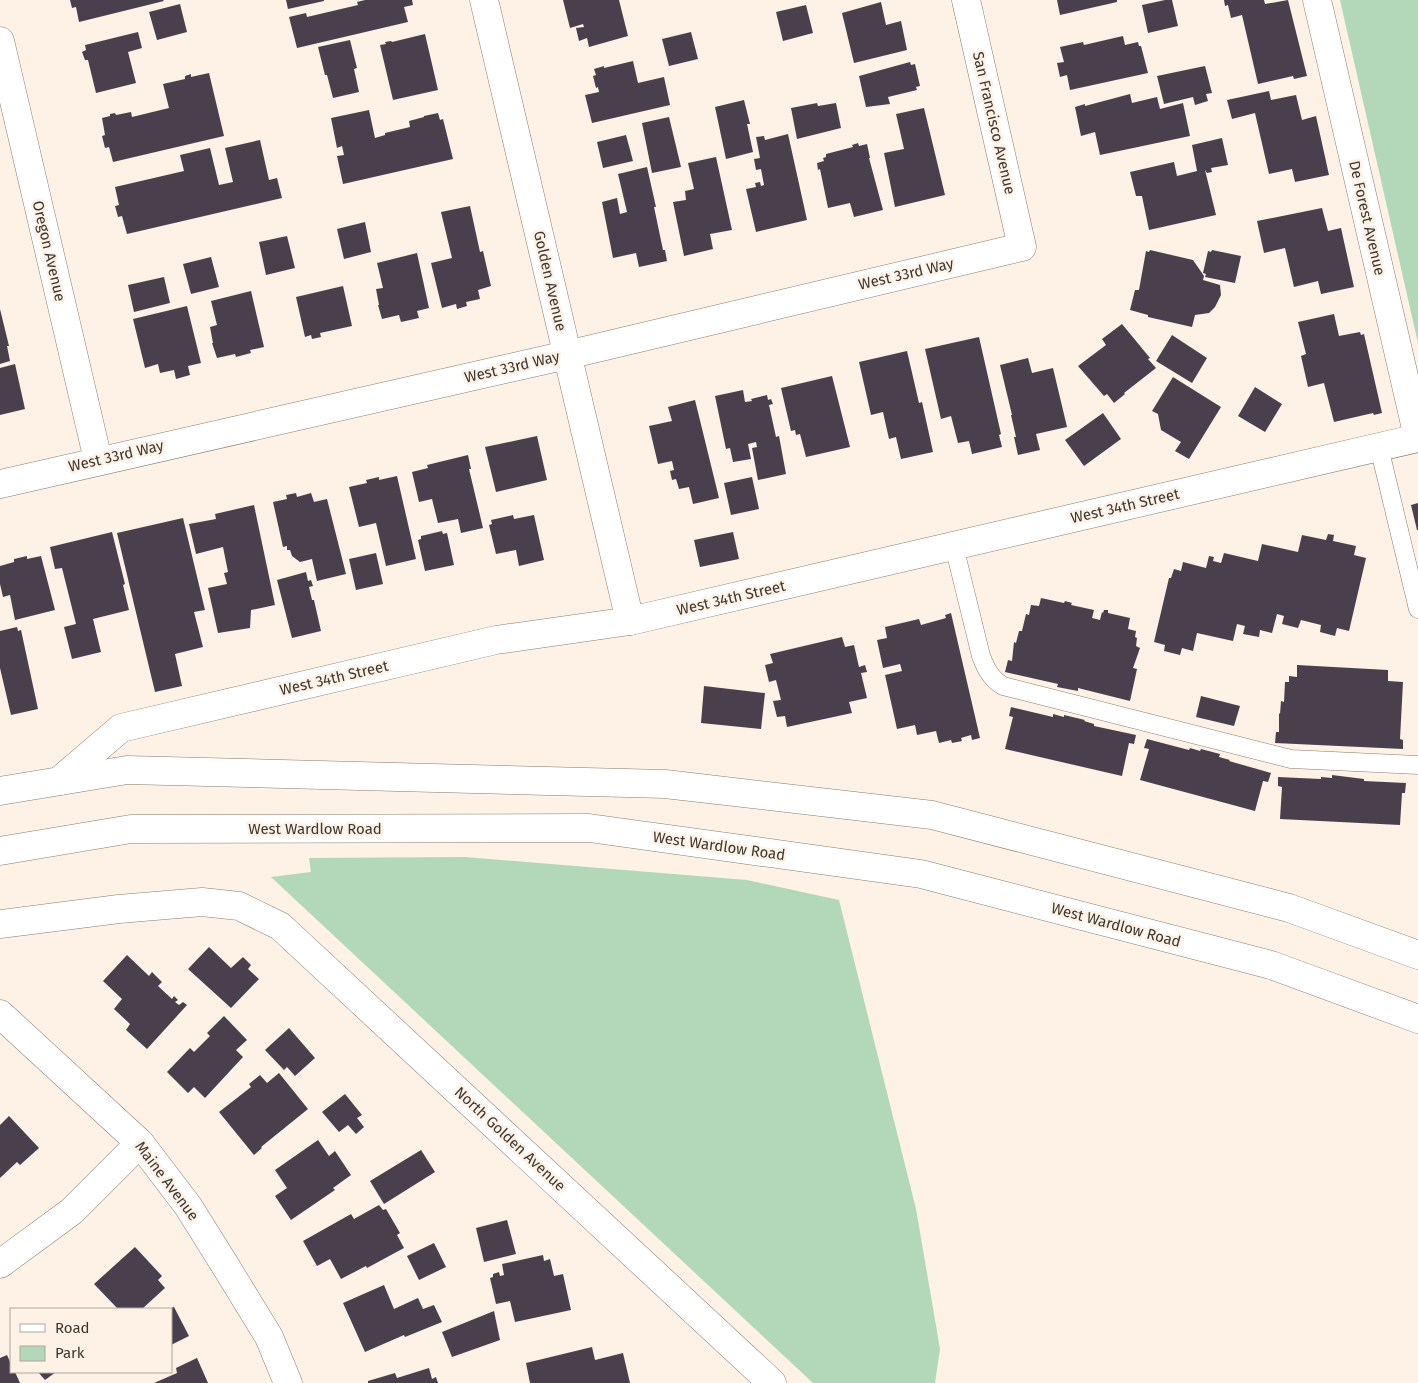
<svg xmlns="http://www.w3.org/2000/svg" width="1418" height="1383" font-family="'Fira Sans',sans-serif">
	<style>
		.green { fill: #b2d7b9 }
		.building { fill: #4a404d }
		.lines { fill: none; stroke-linecap: round; stroke-linejoin: round }
		.service-casing { stroke: #897c6e; stroke-width: 19 }
		.minor-casing { stroke: #897c6e; stroke-width: 29 }
		.secondary-casing { stroke: #897c6e; stroke-width: 29 }
		.service { stroke: #fff; stroke-width: 18 }
		.minor { stroke: #fff; stroke-width: 28 }
		.secondary { stroke: #fff; stroke-width: 28 }
		.labels { text-anchor: middle; stroke-width: 5; stroke-linejoin: round; paint-order: stroke }
		.street-label { font-size: 15px; fill: #3c3731; stroke: #fdf2e5 }
	</style>
	<rect width="100%" height="100%" fill="#fdf2e5"/>
	<!-- green -->
	<g class="green">
		<path d="M1340,0H1418V343Z"/>
		<path d="M465,857L747,880L839,900L916,1209L940,1349L935,1383H813L271,877L311,872L309,858Z"/>
	</g>
	<!-- building -->
	<g class="building">
		<path d="M70,0H163L164,1L79,22L76,7L72,8Z"/>
		<path d="M286,0H324V1L288,9Z"/>
		<path d="M365,0H412L413,5L404,7L408,22L297,48L289,17L306,13L307,17L358,5L357,2Z"/>
		<path d="M563,0H619L628,36L589,47L587,38L579,41L576,28L584,27L583,24L570,28Z"/>
		<path d="M1057,0H1117V2L1060,15Z"/>
		<path d="M1165,0H1172L1178,26L1148,33L1142,5Z"/>
		<path d="M1224,0H1264L1265,4L1288,0L1307,76L1294,79L1293,76L1258,84L1242,15L1231,18L1228,5L1225,6Z"/>
		<path d="M881,2L886,25L901,21L907,50L854,63L842,13Z"/>
		<path d="M180,4L187,32L157,40L149,12Z"/>
		<path d="M806,5L813,33L783,41L776,12Z"/>
		<path d="M138,32L142,48L128,52L136,83L96,93L88,60H85L82,52L86,50L85,45Z"/>
		<path d="M691,32L698,59L669,66L662,39Z"/>
		<path d="M425,34L438,90L393,100L380,45L386,44L385,42L391,41L392,42Z"/>
		<path d="M1123,36L1125,45L1138,42L1139,46H1141L1148,73L1070,90L1067,75L1060,77L1057,63L1064,62L1060,47L1083,42L1084,45Z"/>
		<path d="M350,40L357,68L354,69L359,92L333,98L327,75H325L318,47Z"/>
		<path d="M633,61L638,83L664,77L670,105L592,123L585,95L599,92L598,87L596,88L593,76L596,75L594,69L604,66V68Z"/>
		<path d="M910,62L911,65L915,64L920,86L916,87L917,90L888,97L890,104L866,107L859,76Z"/>
		<path d="M1205,66L1212,93L1206,94L1208,101L1195,105L1193,97L1164,104L1157,76Z"/>
		<path d="M209,73L224,136L113,162L109,147L105,148L102,136L105,135L102,118L110,116V114L115,113L116,115L131,112L132,117L169,108L163,84L185,79V76L191,74V77Z"/>
		<path d="M1269,91L1271,100L1296,95L1302,120L1316,116L1329,175L1295,182L1292,169L1269,174L1255,113L1232,119L1227,100Z"/>
		<path d="M1130,94L1132,103L1157,97L1160,109L1183,103L1190,136L1100,155L1095,132L1081,136L1075,107L1085,104V106Z"/>
		<path d="M744,100L750,124H747L753,152L726,159L715,107Z"/>
		<path d="M817,103L818,106L836,103L841,128L797,139L791,108Z"/>
		<path d="M924,108L945,195L895,207L884,153L904,149L896,114Z"/>
		<path d="M369,110L375,138L385,135V133L410,127L409,121L424,117V116L438,113L440,120L443,119L453,159L343,184L337,156L344,155L342,146L337,148L331,118Z"/>
		<path d="M669,117L681,167L652,173L642,123Z"/>
		<path d="M788,134L807,220L756,232L746,189L756,187L755,183L760,182L761,186L764,185L761,169L756,170L754,159L760,158L756,137L764,136L765,140Z"/>
		<path d="M626,135L633,161L603,168L597,142Z"/>
		<path d="M1222,138L1228,165L1211,168L1212,172L1207,173L1205,170L1216,215L1149,230L1142,196H1136L1130,172L1174,162L1177,176L1197,171L1192,145Z"/>
		<path d="M260,140L269,180L277,178L282,198L127,234L122,216L118,217L115,206L119,205L115,187L184,171L180,155L210,148L219,185L233,182L225,148Z"/>
		<path d="M858,143L859,146L867,144L870,158H869L883,210L854,217L850,203L828,208L820,169L818,170L817,163L824,161L823,158L826,157V154L853,147L852,145Z"/>
		<path d="M716,157L732,230L710,234L713,249L684,256L673,202L686,200L685,191L694,189L688,163Z"/>
		<path d="M647,167L656,207H654L663,250H665L667,261L639,267L636,253L613,258L602,202L617,198L620,214L627,212L618,174Z"/>
		<path d="M470,206L480,252L483,251L491,286L478,290L480,299L466,302L467,306L457,309L456,304L442,308L431,263L452,258L441,212Z"/>
		<path d="M1322,208L1328,231L1341,228L1354,287L1321,294L1318,281L1294,287L1285,248L1264,253L1257,221Z"/>
		<path d="M365,222L371,252L344,259L337,229Z"/>
		<path d="M287,236L295,268L266,275L259,242Z"/>
		<path d="M1150,250L1193,260L1204,276L1203,280L1220,285L1221,295L1215,307L1209,313L1195,315L1192,327L1148,317V315L1130,310L1135,290H1139L1146,251L1149,252Z"/>
		<path d="M1212,250L1241,256L1235,283L1205,277L1206,274L1203,273L1208,251L1211,252Z"/>
		<path d="M417,253L429,308L417,311L419,318L401,322L399,315L382,319L378,305H379L376,289L383,288L377,263Z"/>
		<path d="M211,257L219,287L191,294L183,264Z"/>
		<path d="M164,277L170,303L134,312L128,285Z"/>
		<path d="M343,286L352,326L320,333L321,337L312,339L311,335L305,337L296,297Z"/>
		<path d="M251,291L264,347L250,350L251,353L236,357L235,354L217,358L212,343H213L210,327L217,325L211,301Z"/>
		<path d="M187,306L201,363L188,366L190,375L176,379L174,370L160,373L158,364L145,368L133,319Z"/>
		<path d="M0,309L9,346H7L10,361L0,364Z"/>
		<path d="M1334,314L1339,336L1360,332L1361,335L1364,334L1382,413L1374,415L1373,413L1334,422L1324,383L1308,387L1301,356L1306,354L1298,322Z"/>
		<path d="M1122,324L1150,358L1148,359L1156,368L1124,393L1125,394L1114,403L1107,394L1104,396L1078,366L1106,345L1102,339Z"/>
		<path d="M1172,335L1207,358L1192,383L1156,361Z"/>
		<path d="M979,337L1001,434L999,435L1002,447L972,454L969,441L958,443L951,416L941,419L925,349Z"/>
		<path d="M907,351L919,403L922,402L933,452L901,459L896,437L889,439L883,412L871,415L859,362Z"/>
		<path d="M1028,358L1032,373L1053,368L1067,427L1036,434L1040,450L1018,455L1014,437H1016L1011,415H1012L1000,365Z"/>
		<path d="M15,364L25,409L0,415V368Z"/>
		<path d="M832,376L850,447L806,457L800,434L796,435L795,430L791,431L781,388Z"/>
		<path d="M1173,377L1221,407L1189,459L1175,451L1181,442L1161,430L1158,414L1152,411Z"/>
		<path d="M1255,387L1282,404L1265,432L1238,416Z"/>
		<path d="M743,390L745,402L752,401L751,399L767,395L768,400L771,399L773,404L769,405L776,437L779,436L786,474L758,480L752,448L757,447L756,442L748,444L751,459L733,462L730,448L726,449L715,396Z"/>
		<path d="M695,400L719,498L693,504L689,487L679,489L676,479L672,480L670,471L674,470L672,461L658,464L649,426L672,421L668,407Z"/>
		<path d="M1103,413L1121,439L1084,466L1065,440Z"/>
		<path d="M537,436L547,480L496,492L485,447Z"/>
		<path d="M468,455L471,469H469L483,528L461,533L458,519L438,523L432,499L419,502L412,472L428,468L427,465Z"/>
		<path d="M397,476L416,559L386,566L376,523L359,527L349,487L367,483L366,480L379,477V480Z"/>
		<path d="M752,477L759,509L731,515L724,483Z"/>
		<path d="M296,493L297,497L311,493L314,502L327,499L346,574L317,581L312,559L300,562L292,556L290,550H287V546L283,547L273,502L287,499L286,495Z"/>
		<path d="M1418,503V530H1417L1411,505Z"/>
		<path d="M254,505L275,605L251,610L250,628L218,633L208,588L227,584L224,573L228,572L223,547L196,554L189,524L216,519L215,514Z"/>
		<path d="M513,515L514,519L534,515L544,560L519,566L516,550L496,554L489,525L492,524L491,520Z"/>
		<path d="M183,518L205,610L194,612L203,647L175,654L182,686L155,692L117,533Z"/>
		<path d="M442,531L443,534L447,533L454,565L425,571L418,540L421,539V536Z"/>
		<path d="M112,532L125,584L123,585L129,610L93,619L101,652L72,659L64,627L76,624L62,568L55,569L50,547Z"/>
		<path d="M733,532L739,559L700,567L694,540Z"/>
		<path d="M1328,534L1334,535L1333,541L1356,546L1354,555L1366,558L1349,631L1337,628L1335,636L1320,632L1321,625L1301,620L1298,628L1282,624L1284,616L1277,614L1272,633L1260,630L1259,637L1243,634L1245,626L1237,624L1233,641L1197,633L1193,651L1182,648L1180,655L1164,651L1165,645L1154,642L1169,578H1171L1174,569L1181,571L1183,562L1206,568L1209,556L1214,557L1213,561L1221,563L1224,553L1258,561L1262,544L1298,552L1302,535L1326,540Z"/>
		<path d="M376,553L383,584L356,590L349,559Z"/>
		<path d="M27,556V559L41,556L55,610L15,620L10,595L3,597L0,584V566L14,562V559Z"/>
		<path d="M306,572L308,581L311,580L313,586L309,587L312,600H314L321,631L292,638L277,580Z"/>
		<path d="M1041,598L1064,603L1065,601L1072,603L1071,605L1094,610L1092,618L1100,620L1102,612L1103,613L1104,610H1108V613L1130,618L1128,629L1136,631L1135,637L1137,638L1136,646L1140,648L1133,668L1137,669L1130,701L1078,688V691L1057,687L1058,684L1005,672L1008,660L1012,661L1014,642L1016,643L1019,631H1022L1026,614L1029,615L1031,605L1039,606Z"/>
		<path d="M951,613L980,738L972,740L971,735L961,738L962,741L952,743L951,740L939,743L936,731L917,735L915,725L897,729L885,675L902,671L900,664L883,668L877,640L887,638L885,627L919,619L921,625L946,618L945,615Z"/>
		<path d="M17,627L18,631L21,630L38,709L11,715L0,668V631Z"/>
		<path d="M842,637L845,647L854,645L859,667L865,665L867,672L861,673L867,698L849,702L852,713L787,727L785,716L777,717L773,701L781,700L776,680L769,682L765,665L773,663L770,654Z"/>
		<path d="M1297,665L1388,670V681L1403,682L1400,739L1403,740V749L1275,743L1276,732H1279V713L1280,714L1281,701L1284,702L1285,682H1289V676L1297,677Z"/>
		<path d="M704,686L765,693L761,729L701,723Z"/>
		<path d="M1201,696L1240,706L1234,726L1196,717Z"/>
		<path d="M1011,707L1053,717V714L1064,717V715L1085,720L1084,721L1094,724V726L1136,735L1134,744L1129,743L1122,776L1005,749L1013,717L1009,716Z"/>
		<path d="M1147,739L1189,750L1190,748L1200,751L1201,749L1220,754L1219,757L1230,760L1229,761L1271,773L1268,782L1263,781L1255,811L1140,780L1149,749L1144,748Z"/>
		<path d="M1332,775L1364,779V781L1406,783L1405,793H1402L1400,825L1280,819L1282,787L1278,786V777L1321,779V777L1332,778Z"/>
		<path d="M209,947L231,968L243,957L251,965L248,969L259,979L231,1008L188,969Z"/>
		<path d="M127,955L149,976L152,972L162,982L158,986L172,999L174,996L178,1000L175,1002L179,1005L183,1002L187,1005L147,1049L126,1030L130,1024L114,1009L122,999L103,981Z"/>
		<path d="M224,1016L247,1040L236,1050L243,1057L205,1098L194,1087L188,1093L167,1072L190,1048L194,1052L210,1036L207,1033Z"/>
		<path d="M289,1028L315,1058L295,1076L287,1067L284,1070L265,1050Z"/>
		<path d="M279,1073L308,1109L261,1147L262,1148L254,1155L219,1112L251,1087L249,1084L260,1075L267,1083Z"/>
		<path d="M345,1094L362,1115L357,1118L364,1127L356,1134L348,1125L339,1132L322,1112Z"/>
		<path d="M9,1116L39,1148L20,1165L17,1162L0,1178V1125Z"/>
		<path d="M318,1140L329,1156L335,1151L351,1175L333,1188L335,1190L291,1220L275,1196L287,1188L275,1170Z"/>
		<path d="M421,1150L435,1172L384,1204L370,1181Z"/>
		<path d="M379,1205L383,1210L386,1209L400,1233L397,1235L404,1248L367,1268L366,1266L341,1279L330,1259L317,1266L303,1241L351,1214L354,1219Z"/>
		<path d="M507,1220L516,1254L484,1262L476,1228Z"/>
		<path d="M434,1243L446,1267L419,1280L407,1256Z"/>
		<path d="M135,1247L162,1276L158,1280L165,1288L142,1309H118L94,1284Z"/>
		<path d="M543,1255L544,1261L550,1259L554,1276L563,1274L571,1310L515,1322L510,1301L496,1304L490,1278L493,1277V1274L499,1272L500,1276L504,1275L502,1264Z"/>
		<path d="M384,1285L394,1309L418,1298L423,1309L434,1305L442,1322L405,1337L404,1335L365,1352L343,1303Z"/>
		<path d="M174,1307L189,1336L171,1345V1308Z"/>
		<path d="M494,1311L500,1340L452,1357L442,1332Z"/>
		<path d="M592,1347L595,1360L623,1353L630,1383H530L526,1363Z"/>
		<path d="M7,1355L11,1364V1372H15L20,1383H0V1358Z"/>
		<path d="M197,1358L208,1383H154L177,1373L176,1368Z"/>
		<path d="M429,1368L432,1379L436,1377L438,1383H368V1381L395,1373L397,1378Z"/>
		<path d="M38,1372H56L45,1380Z"/>
	</g>
	<g class="lines">
		<!-- service casing -->
		<g class="service-casing">
			<g id="service">
				<path d="M1379,447L1418,609"/>
				<path d="M954,546L981,656C986,669 991,679 1003,686L1291,759L1418,765"/>
			</g>
		</g>
		<!-- minor casing -->
		<g class="minor-casing">
			<g id="minor">
				<path d="M484,0L630,621"/>
				<path d="M1317,0L1418,437"/>
				<path d="M0,41L98,460"/>
				<path d="M0,484L567,355L1022,247L966,0"/>
				<path d="M59,781L121,728L496,640L630,621L1418,438"/>
				<path d="M0,924L119,909L202,902L239,906L280,926L772,1383"/>
				<path d="M0,1014L140,1143L188,1206L228,1270L269,1337L288,1383"/>
				<path d="M0,1264L72,1211L140,1143"/>
			</g>
		</g>
		<!-- secondary casing -->
		<g class="secondary-casing">
			<g id="secondary">
				<path d="M0,791L127,770L665,784L932,815L1289,908L1418,955"/>
				<path d="M0,851L131,829L589,828L921,874L1271,965L1418,1019"/>
			</g>
		</g>
		<!-- service -->
		<use href="#service" class="service"/>
		<!-- minor -->
		<use href="#minor" class="minor"/>
		<!-- secondary -->
		<use href="#secondary" class="secondary"/>
	</g>
	<g class="labels">
		<!-- street labels -->
		<g class="street-label">
			<text transform="translate(994 123) rotate(77)" y="5">San Francisco Avenue</text>
			<text transform="translate(1367 218) rotate(77)" y="5">De Forest Avenue</text>
			<text transform="translate(49 251) rotate(77)" y="5">Oregon Avenue</text>
			<text transform="translate(906 274) rotate(-13)" y="5">West 33rd Way</text>
			<text transform="translate(550 281) rotate(77)" y="5">Golden Avenue</text>
			<text transform="translate(512 367) rotate(-13)" y="5">West 33rd Way</text>
			<text transform="translate(116 456) rotate(-13)" y="5">West 33rd Way</text>
			<text transform="translate(1125 506) rotate(-13)" y="5">West 34th Street</text>
			<text transform="translate(731 598) rotate(-13)" y="5">West 34th Street</text>
			<text transform="translate(334 678) rotate(-13)" y="5">West 34th Street</text>
			<text x="315" y="834">West Wardlow Road</text>
			<text transform="translate(719 846) rotate(8)" y="5">West Wardlow Road</text>
			<text transform="translate(1116 925) rotate(15)" y="5">West Wardlow Road</text>
			<text transform="translate(510 1139) rotate(43)" y="5">North Golden Avenue</text>
			<text transform="translate(167 1181) rotate(53)" y="5">Maine Avenue</text>
		</g>
	</g>
	<!-- legend -->
	<rect x="10" y="1308" width="162" height="65" fill="#fdf2e5" stroke="#b0a79d"/>
	<rect x="20" y="1324" width="25" height="8" fill="#ffffff" stroke="#b0a79d"/>
	<text x="55" y="1333" font-size="15" fill="#3c3731">Road</text>
	<rect x="20" y="1346" width="25" height="15" fill="#b2d7b9" stroke="#b0a79d"/>
	<text x="55" y="1358" font-size="15" fill="#3c3731">Park</text>
</svg>
